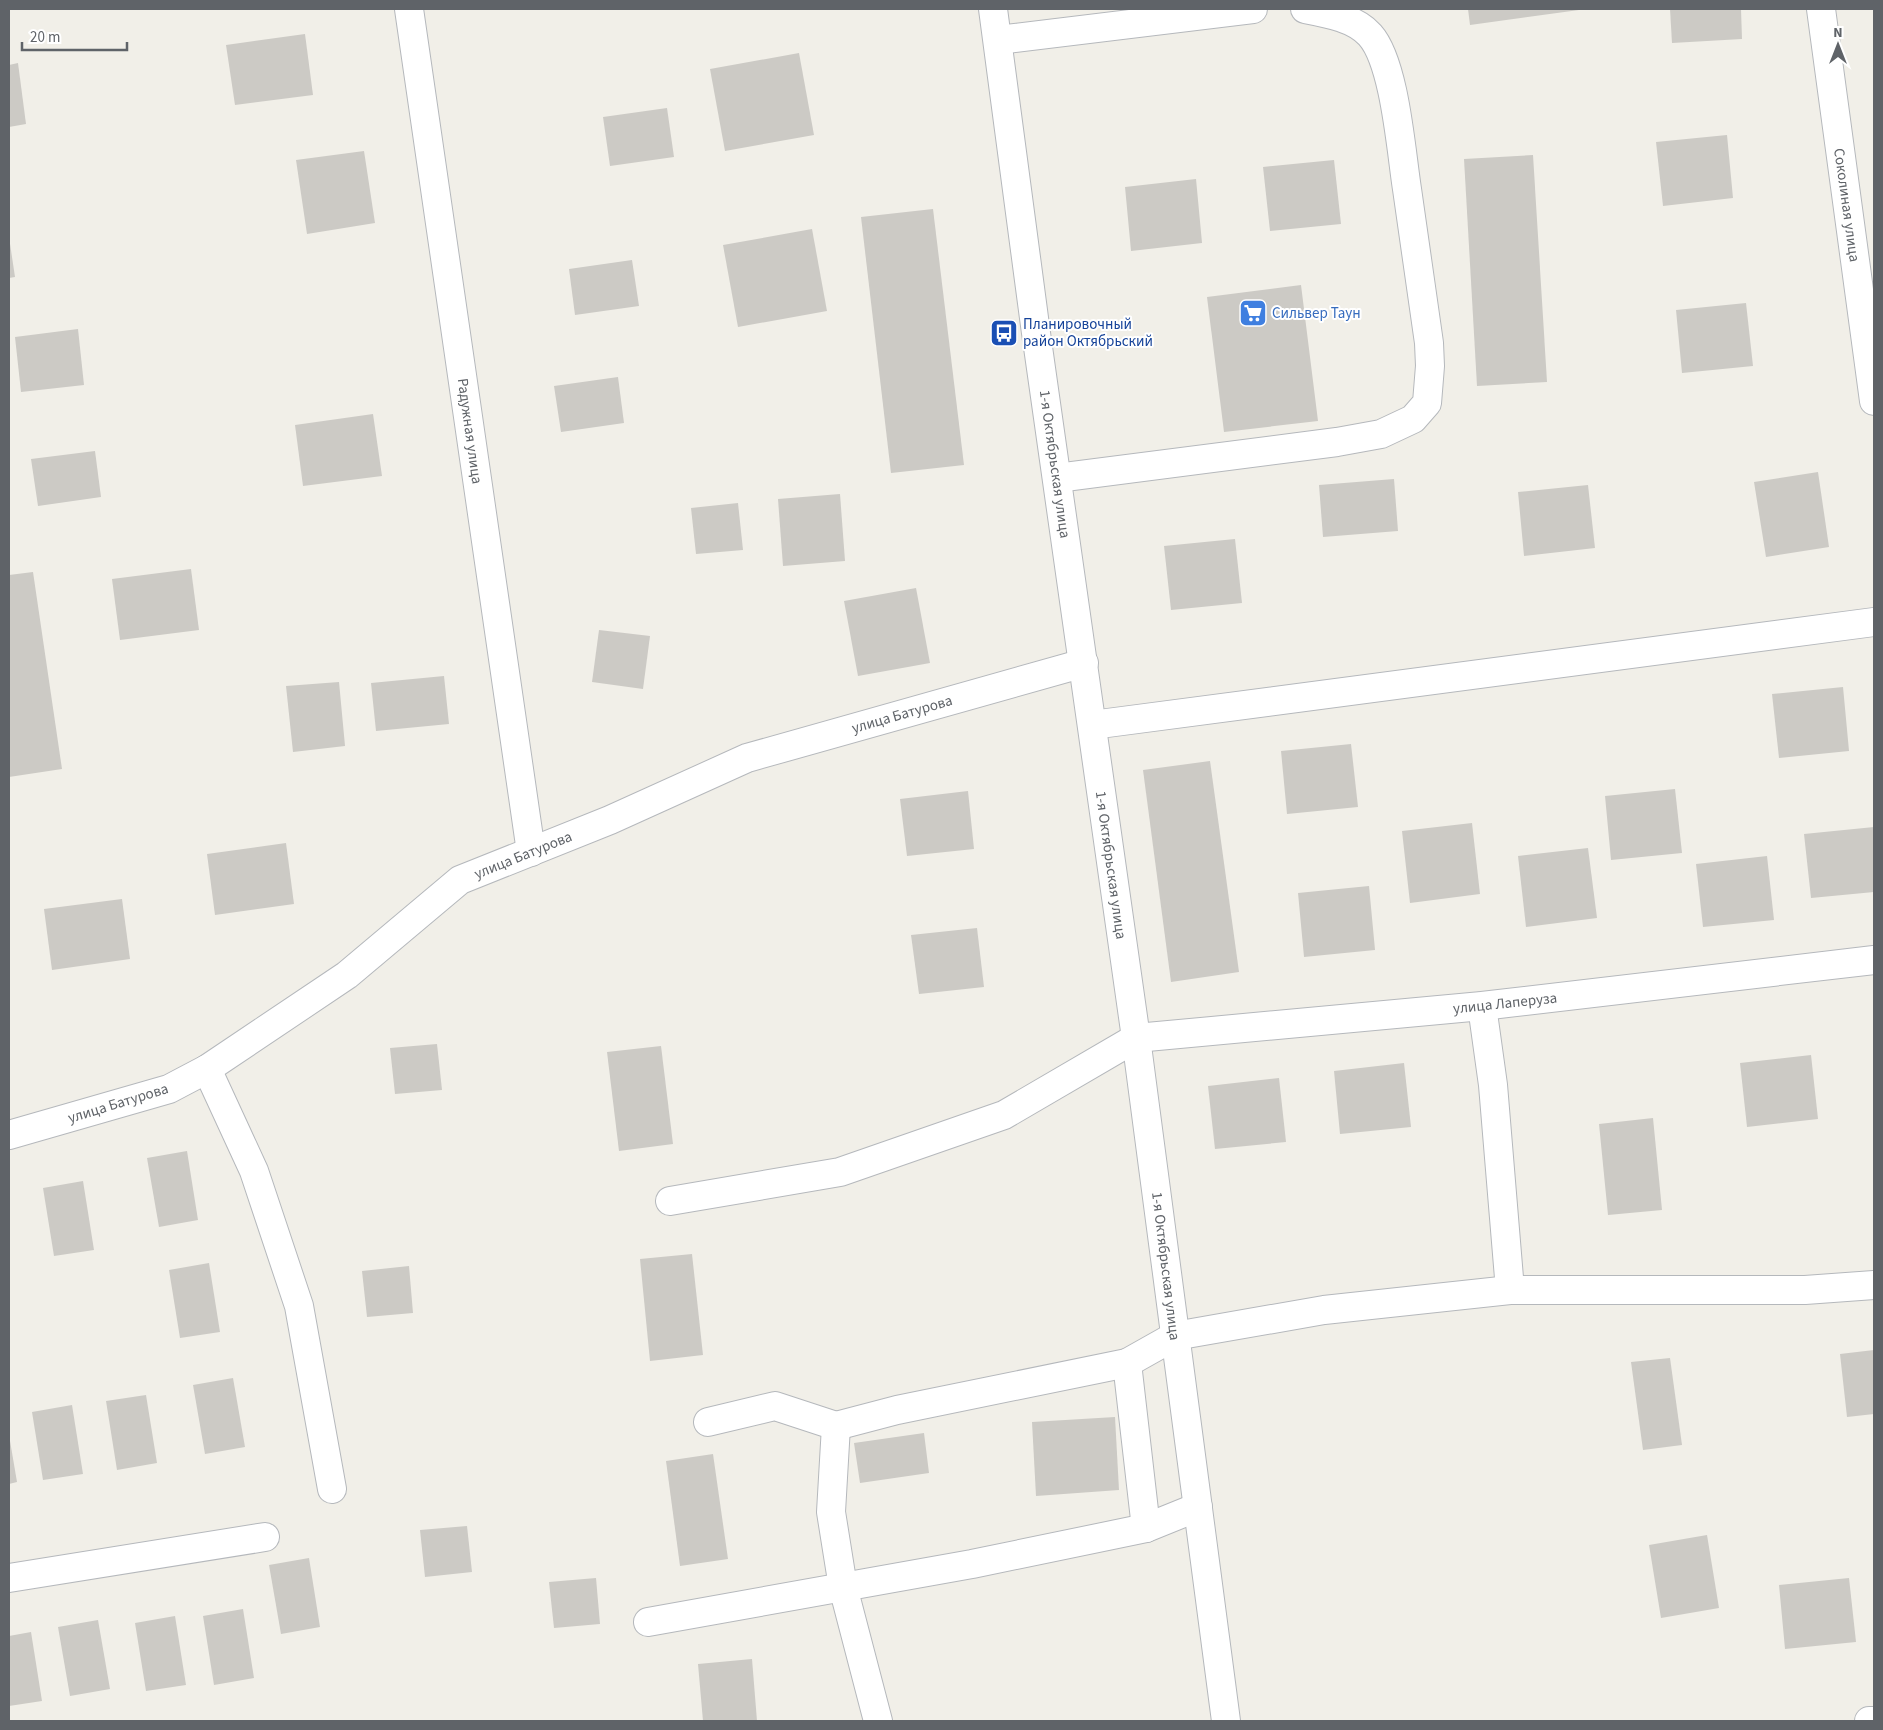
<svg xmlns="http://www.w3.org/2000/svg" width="1883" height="1730" font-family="'Source Sans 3',sans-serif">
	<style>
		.building { fill: #cccac5 }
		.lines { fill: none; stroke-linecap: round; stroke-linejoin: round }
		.minor-casing { stroke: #b5b8bc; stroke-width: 30 }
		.minor { stroke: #fff; stroke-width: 28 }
		.labels { text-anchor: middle; stroke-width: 4; stroke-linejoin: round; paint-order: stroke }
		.street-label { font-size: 15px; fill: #5f6368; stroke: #fff }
		.shop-label { font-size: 15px; fill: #366cbe; stroke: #fff; text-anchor: start }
		.transit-label { font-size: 15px; fill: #164399; stroke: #fff; text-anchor: start }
	</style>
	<rect width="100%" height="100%" fill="#f1efe8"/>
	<!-- building -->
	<g class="building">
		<path d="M1468,9H1579V10L1470,25Z"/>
		<path d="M1670,9H1741L1742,39L1672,43Z"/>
		<path d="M305,34L313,95L235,105L226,45Z"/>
		<path d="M799,53L814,135L725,151L710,69Z"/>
		<path d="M18,63L26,124L9,127V65Z"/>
		<path d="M667,108L674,157L610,166L603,117Z"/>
		<path d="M1727,135L1733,198L1663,206L1656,142Z"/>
		<path d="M364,151L375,223L307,234L296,160Z"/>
		<path d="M1533,155L1547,382L1477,386L1464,159Z"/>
		<path d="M1334,160L1341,224L1270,231L1263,167Z"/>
		<path d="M1196,179L1202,243L1131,251L1125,187Z"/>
		<path d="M933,209L964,465L891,473L861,217Z"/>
		<path d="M812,229L827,311L738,327L723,245Z"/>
		<path d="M9,237L15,277L9,278Z"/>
		<path d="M632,260L639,306L575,315L569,269Z"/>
		<path d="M1301,285L1318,421L1224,432L1207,297Z"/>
		<path d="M1746,303L1753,366L1682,373L1676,310Z"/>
		<path d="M78,329L84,385L21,392L15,337Z"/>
		<path d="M618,377L624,423L561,432L554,386Z"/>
		<path d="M373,414L382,476L303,486L295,425Z"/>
		<path d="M95,451L101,497L38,506L31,459Z"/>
		<path d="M1818,472L1829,547L1766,557L1754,482Z"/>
		<path d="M1394,479L1398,531L1323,537L1319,485Z"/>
		<path d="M1588,485L1595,548L1524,556L1518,492Z"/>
		<path d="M840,494L845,561L783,566L778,499Z"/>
		<path d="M738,503L743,550L696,554L691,508Z"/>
		<path d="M1235,539L1242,603L1171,610L1164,546Z"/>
		<path d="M191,569L199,630L120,640L112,579Z"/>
		<path d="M33,572L62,769L9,777V575Z"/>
		<path d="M916,588L930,663L858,676L844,601Z"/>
		<path d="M599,630L650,636L643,689L592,682Z"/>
		<path d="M444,676L449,724L376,731L371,683Z"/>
		<path d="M339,682L345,746L293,752L286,686Z"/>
		<path d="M1843,687L1849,751L1779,758L1772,694Z"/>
		<path d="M1351,744L1358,807L1287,814L1281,751Z"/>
		<path d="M1210,761L1239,972L1171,982L1143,770Z"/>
		<path d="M1675,789L1682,853L1611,860L1605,796Z"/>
		<path d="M968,791L974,849L907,856L900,799Z"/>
		<path d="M1472,823L1480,894L1410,903L1402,831Z"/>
		<path d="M1874,827V892L1811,898L1804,834Z"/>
		<path d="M286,843L294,904L215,915L207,854Z"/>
		<path d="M1588,848L1597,918L1526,927L1518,856Z"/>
		<path d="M1767,856L1774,920L1703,927L1696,864Z"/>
		<path d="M1369,886L1375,950L1304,957L1298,893Z"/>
		<path d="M122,899L130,959L52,970L44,909Z"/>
		<path d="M977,928L984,987L919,994L911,935Z"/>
		<path d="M437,1044L442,1090L395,1094L390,1048Z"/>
		<path d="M661,1046L673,1144L619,1151L607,1052Z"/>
		<path d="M1811,1055L1818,1119L1747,1127L1740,1063Z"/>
		<path d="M1404,1063L1411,1127L1340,1134L1334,1071Z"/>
		<path d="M1279,1078L1286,1142L1215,1149L1208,1086Z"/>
		<path d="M1653,1118L1662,1210L1608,1215L1599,1124Z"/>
		<path d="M187,1151L198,1220L159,1227L147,1158Z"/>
		<path d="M83,1181L94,1250L54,1256L43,1188Z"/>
		<path d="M692,1254L703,1355L650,1361L640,1259Z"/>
		<path d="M209,1263L220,1332L180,1338L169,1270Z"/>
		<path d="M409,1266L413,1313L367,1317L362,1271Z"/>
		<path d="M1874,1350V1414L1847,1417L1840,1354Z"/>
		<path d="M1670,1358L1682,1445L1643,1450L1631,1362Z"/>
		<path d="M233,1378L245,1447L205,1454L193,1385Z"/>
		<path d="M146,1395L157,1463L117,1470L106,1401Z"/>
		<path d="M72,1405L83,1474L43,1480L32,1412Z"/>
		<path d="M1115,1417L1119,1490L1036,1496L1032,1422Z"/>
		<path d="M924,1433L929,1473L860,1483L854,1443Z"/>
		<path d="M9,1435L17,1482L9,1484Z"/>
		<path d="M713,1454L728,1559L680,1566L666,1461Z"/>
		<path d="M467,1526L472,1572L425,1577L420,1530Z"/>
		<path d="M1707,1535L1719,1608L1661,1618L1649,1545Z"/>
		<path d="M309,1558L320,1627L281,1634L269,1565Z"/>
		<path d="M596,1578L600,1624L554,1628L549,1582Z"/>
		<path d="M1849,1578L1856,1642L1785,1649L1779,1585Z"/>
		<path d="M243,1609L254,1678L214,1685L203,1616Z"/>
		<path d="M175,1616L186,1685L146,1691L135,1623Z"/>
		<path d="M98,1620L110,1689L70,1696L58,1627Z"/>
		<path d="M31,1632L42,1701L9,1706V1636Z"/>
		<path d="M752,1659L757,1721H703L698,1664Z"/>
	</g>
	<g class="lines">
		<!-- minor casing -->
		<g class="minor-casing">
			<g id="minor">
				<path d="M409,9L531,852"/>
				<path d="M993,9L1036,333L1136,1038L1226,1721"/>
				<path d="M1821,9L1874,401"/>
				<path d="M998,40L1253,9"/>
				<path d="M1057,478L1337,442L1381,434L1413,419L1427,403L1430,366L1429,343C1422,292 1414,240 1407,189C1401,151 1395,63 1370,35C1355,18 1326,13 1305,9"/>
				<path d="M1092,725L1874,622"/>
				<path d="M1482,1006L1493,1085L1510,1290"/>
				<path d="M207,1069L254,1171L299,1306L332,1489"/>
				<path d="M9,1135L169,1089L207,1069L347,975L460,880L610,820L747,758L1084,663"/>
				<path d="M670,1201L840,1172L1004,1115L1136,1038L1482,1006L1874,960"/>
				<path d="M1127,1363L1146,1528"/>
				<path d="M708,1422L775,1406L836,1426L831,1512L843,1587L878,1721"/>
				<path d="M836,1426L897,1410L1127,1363L1175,1336L1324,1310L1510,1290H1805L1874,1285"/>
				<path d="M9,1578L265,1537"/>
				<path d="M648,1622L972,1564L1146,1528L1198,1507"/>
				<path d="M1869,1721H1874"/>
			</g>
		</g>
		<!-- minor -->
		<use href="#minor" class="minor"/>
	</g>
	<!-- icons -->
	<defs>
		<g id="supermarket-square" transform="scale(1.4375)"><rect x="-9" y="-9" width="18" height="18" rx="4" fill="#3f7fe0" stroke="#fff"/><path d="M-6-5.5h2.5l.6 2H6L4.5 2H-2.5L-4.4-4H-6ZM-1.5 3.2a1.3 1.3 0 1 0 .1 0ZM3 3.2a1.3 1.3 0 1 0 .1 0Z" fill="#fff"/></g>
		<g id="bus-square" transform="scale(1.4375)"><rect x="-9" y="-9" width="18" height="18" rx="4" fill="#1a4fb4" stroke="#fff"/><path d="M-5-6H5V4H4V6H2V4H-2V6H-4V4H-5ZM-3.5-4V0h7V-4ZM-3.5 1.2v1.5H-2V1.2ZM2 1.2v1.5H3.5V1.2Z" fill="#fff"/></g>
	</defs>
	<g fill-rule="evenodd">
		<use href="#supermarket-square" x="1253" y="313"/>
		<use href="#bus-square" x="1004" y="333"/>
	</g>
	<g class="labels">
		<!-- street labels -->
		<g class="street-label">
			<text transform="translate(1847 205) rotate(82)" y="5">Соколиная улица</text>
			<text transform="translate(470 431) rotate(82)" y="5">Радужная улица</text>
			<text transform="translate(1055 464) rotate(82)" y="5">1-я Октябрьская улица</text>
			<text transform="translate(902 714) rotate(-16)" y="5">улица Батурова</text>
			<text transform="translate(523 855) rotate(-22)" y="5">улица Батурова</text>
			<text transform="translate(1111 865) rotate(82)" y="5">1-я Октябрьская улица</text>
			<text transform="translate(1505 1003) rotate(-6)" y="5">улица Лаперуза</text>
			<text transform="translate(118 1103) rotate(-17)" y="5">улица Батурова</text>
			<text transform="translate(1166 1266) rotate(83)" y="5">1-я Октябрьская улица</text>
		</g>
		<!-- shop labels -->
		<g class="shop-label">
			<text x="1272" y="318">Сильвер Таун</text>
		</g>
		<!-- transit labels -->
		<g class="transit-label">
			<text x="1023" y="329">Планировочный<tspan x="1023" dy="17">район Октябрьский</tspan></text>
		</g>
	</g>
	<!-- border -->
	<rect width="1883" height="1730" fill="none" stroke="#5f6368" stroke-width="20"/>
	<!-- north arrow -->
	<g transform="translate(1838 45)" stroke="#ffffff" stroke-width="4" paint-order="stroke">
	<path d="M0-4L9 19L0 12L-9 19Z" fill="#5f6368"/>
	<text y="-8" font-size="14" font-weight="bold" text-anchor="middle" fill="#5f6368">N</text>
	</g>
	<!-- scale -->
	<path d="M22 42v8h105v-8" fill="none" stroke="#5f6368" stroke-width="2.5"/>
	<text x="30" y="42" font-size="15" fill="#5f6368" stroke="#ffffff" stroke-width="4" paint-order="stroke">20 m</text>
</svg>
